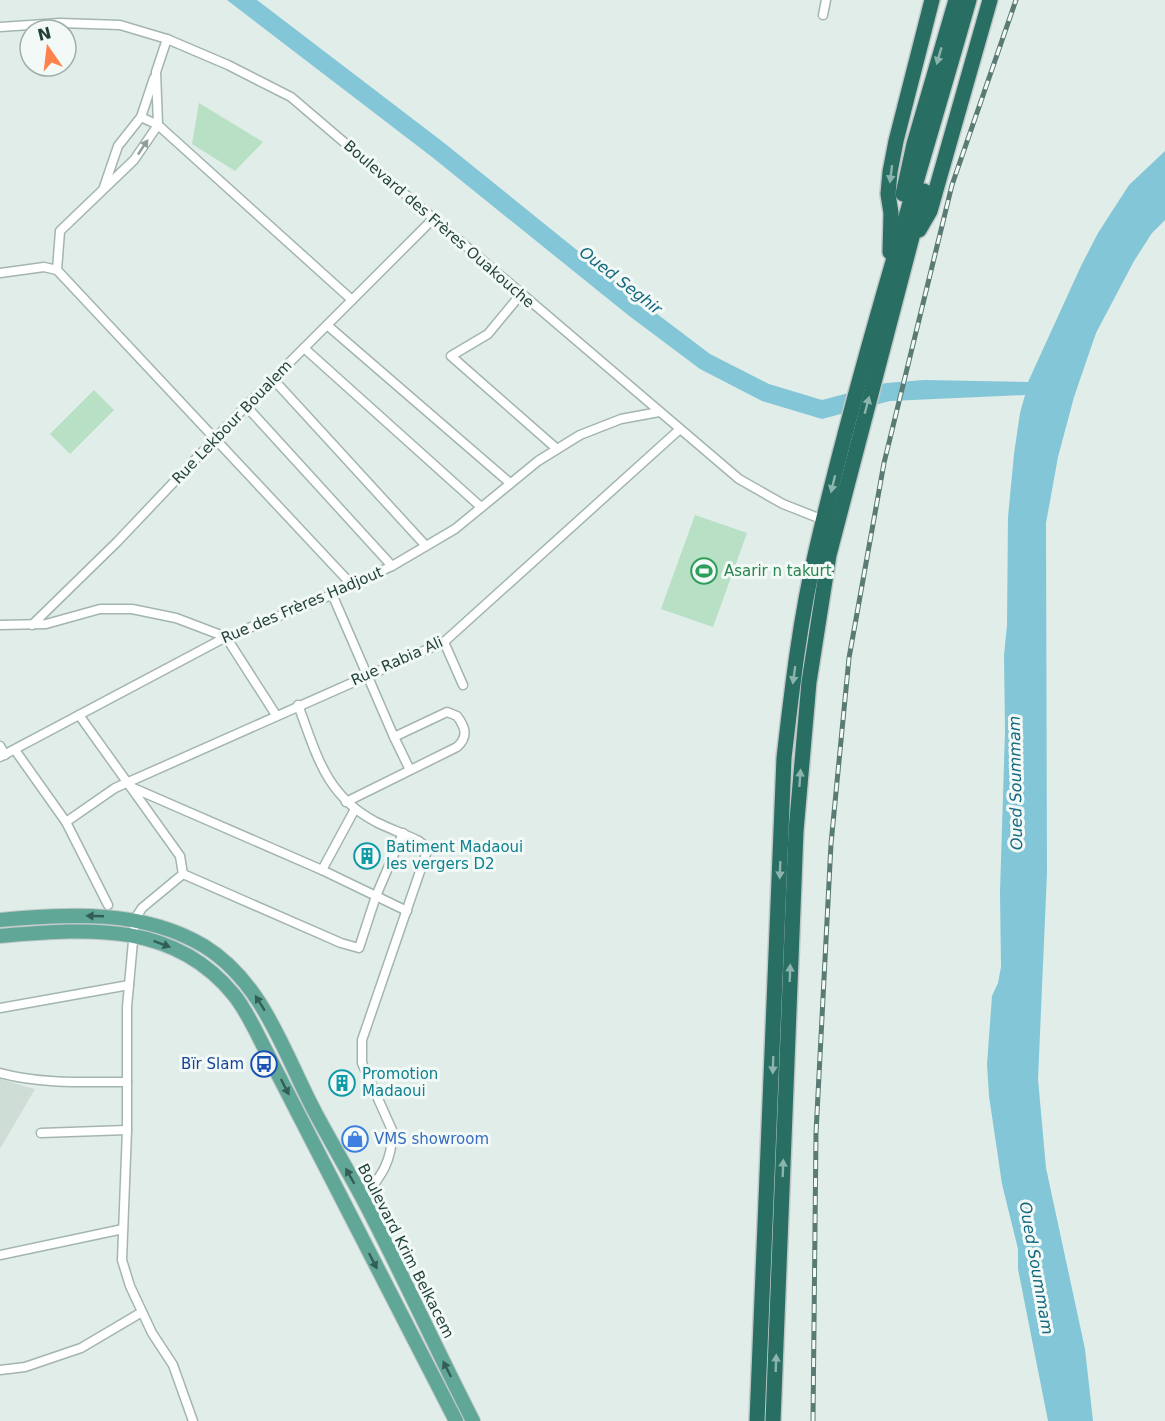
<svg xmlns="http://www.w3.org/2000/svg" width="1165" height="1421" font-family="'DejaVu Sans',sans-serif">
	<style>
		.built { fill: #cfddd7 }
		.green { fill: #b7e0c4 }
		.water { fill: #83c6d7 }
		.lines { fill: none; stroke-linecap: round; stroke-linejoin: round }
		.street-casing { stroke: #a3b5b0; stroke-width: 11 }
		.primary-casing { stroke: #c0c9c7; stroke-width: 16 }
		.highway-casing { stroke: #c0c9c7; stroke-width: 18 }
		.street { stroke: #fff; stroke-width: 8 }
		.primary { stroke: #61a798; stroke-width: 14 }
		.highway { stroke: #286e63; stroke-width: 15 }
		.rail-casing { stroke: #5a7b74; stroke-width: 5 }
		.rail { stroke: #f2f9f6; stroke-width: 3; stroke-dasharray: 9; stroke-linecap: butt }
		.oneway { fill: #8db4ac }
		.oneway2 { fill: #8f9f9c }
		.oneway3 { fill: #335e55 }
		.labels { text-anchor: middle; stroke-width: 6; stroke-linejoin: round; paint-order: stroke }
		.street-label { font-size: 15px; fill: #1f3f38; stroke: #f2f9f6 }
		.leisure-label { font-size: 15px; fill: #27864d; stroke: #f2f9f6; text-anchor: start }
		.culture-label { font-size: 15px; fill: #0d838f; stroke: #f2f9f6; text-anchor: start }
		.transit-label { font-size: 15px; fill: #164399; stroke: #f2f9f6; text-anchor: end }
		.shop-label { font-size: 15px; fill: #366cbe; stroke: #f2f9f6; text-anchor: start }
		.water-label { font-size: 16px; font-style: italic; fill: #146981; stroke: #f2f9f6 }
	</style>
	<rect width="100%" height="100%" fill="#e1ede8"/>
	<!-- built -->
	<path class="built" d="M0,1079L35,1089L0,1149Z"/>
	<!-- green -->
	<g class="green">
		<path d="M199,103L263,142L235,171L192,144Z"/>
		<path d="M94,390L114,410L70,454L50,434Z"/>
		<path d="M695,515L747,533L713,627L661,609Z"/>
	</g>
	<!-- water -->
	<path class="water" d="M227,0H257L443,142L640,301L710,354L769,384L822,400L886,383L924,380L1028,382L1081,266L1098,233L1129,185L1165,151V220L1152,233L1134,261L1096,333L1074,397L1058,457L1046,523L1047,873L1038,1079L1046,1168L1085,1349L1093,1421H1048L1018,1269V1249L1002,1184L989,1096L987,1064L992,996L998,983L1001,967L1000,892L1005,731L1004,655L1007,625L1008,517L1014,454L1020,413L1025,395L890,401L822,419L762,401L700,369L628,315L432,157Z"/>
	<g class="lines">
		<!-- street casing -->
		<g class="street-casing">
			<g id="street">
				<path d="M823,15L826,0"/>
				<path d="M0,27L60,23L120,25L167,39L228,65L291,97L739,479L783,504L826,521"/>
				<path d="M141,117L158,125L352,300"/>
				<path d="M104,187L118,146L141,117L154,78"/>
				<path d="M57,270L60,231L134,160L158,125L156,72L167,39"/>
				<path d="M0,273L44,267L57,270L352,585"/>
				<path d="M521,294L488,334L451,356L557,449"/>
				<path d="M327,325L510,483"/>
				<path d="M304,348L481,507"/>
				<path d="M273,379L426,546"/>
				<path d="M246,406L392,566"/>
				<path d="M332,594L394,737L410,770"/>
				<path d="M0,625L46,624L100,609H132L176,618L226,637L276,715"/>
				<path d="M32,625L117,542L246,406L433,219"/>
				<path d="M444,642L463,685"/>
				<path d="M298,705C317,755 325,795 376,822C390,829 405,834 419,841L424,845L427,851L362,1040V1063L392,1130C393,1161 381,1176 363,1199"/>
				<path d="M79,715L180,856L183,874L142,908L135,919L127,1007V1130L122,1260L130,1286L152,1333L173,1365L193,1421"/>
				<path d="M0,746L5,755"/>
				<path d="M15,750L66,822L108,905"/>
				<path d="M0,757L226,637L322,599L392,566L455,529L538,461L580,435L621,419L659,412"/>
				<path d="M131,787L322,870L407,911"/>
				<path d="M346,802L457,747C468,737 466,728 457,716L447,712L394,737"/>
				<path d="M66,822L115,788L444,642L680,429"/>
				<path d="M322,870L355,809"/>
				<path d="M183,874L341,943L359,948L376,896L403,833"/>
				<path d="M0,1008L129,985"/>
				<path d="M0,1073C41,1084 84,1082 127,1082"/>
				<path d="M41,1133L127,1130"/>
				<path d="M0,1255L123,1229"/>
				<path d="M0,1370L25,1367L81,1348L142,1312"/>
			</g>
		</g>
		<!-- primary casing -->
		<g class="primary-casing">
			<g id="primary">
				<path d="M0,920C69,914 142,909 204,946C264,983 284,1054 316,1114C331,1142 347,1169 362,1197C401,1271 435,1347 473,1421"/>
				<path d="M0,936C86,929 173,920 234,995C247,1011 256,1032 266,1051L456,1421"/>
			</g>
		</g>
		<!-- highway casing -->
		<g class="highway-casing">
			<g id="highway">
				<path d="M903,194L914,144L956,0"/>
				<path d="M919,230L930,211L990,0"/>
				<path d="M890,252L891,213L888,194L890,172L896,141L932,0"/>
				<path d="M757,1421L784,758C792,689 800,619 816,551C859,366 917,183 969,0"/>
				<path d="M773,1421L796,831L809,682L829,555L924,191"/>
			</g>
		</g>
		<!-- street -->
		<use href="#street" class="street"/>
		<!-- primary -->
		<use href="#primary" class="primary"/>
		<!-- highway -->
		<use href="#highway" class="highway"/>
		<!-- rail casing -->
		<g class="rail-casing">
			<path id="rail" d="M813,1421L816,1133L831,844L849,658L884,463L952,185L1016,0"/>
		</g>
		<!-- rail -->
		<use href="#rail" class="rail"/>
	</g>
	<!-- one-way arrows -->
	<defs><path id="oneway-solid" d="M-6-.8H1V-3.2L6.5 0L1 3.2V.8H-6Z" transform="scale(1.5)"/></defs>
	<g class="oneway">
		<use href="#oneway-solid" transform="translate(939 56) rotate(106)"/>
		<use href="#oneway-solid" transform="translate(891 174) rotate(97)"/>
		<use href="#oneway-solid" transform="translate(867 405) rotate(-75)"/>
		<use href="#oneway-solid" transform="translate(833 484) rotate(104)"/>
		<use href="#oneway-solid" transform="translate(794 675) rotate(98)"/>
		<use href="#oneway-solid" transform="translate(800 778) rotate(-86)"/>
		<use href="#oneway-solid" transform="translate(780 870) rotate(92)"/>
		<use href="#oneway-solid" transform="translate(790 973) rotate(-88)"/>
		<use href="#oneway-solid" transform="translate(773 1065) rotate(92)"/>
		<use href="#oneway-solid" transform="translate(783 1168) rotate(-88)"/>
		<use href="#oneway-solid" transform="translate(776 1363) rotate(-88)"/>
	</g>
	<use class="oneway2" href="#oneway-solid" transform="translate(143 147) rotate(-56)"/>
	<g class="oneway3">
		<use href="#oneway-solid" transform="translate(95 916) rotate(-178)"/>
		<use href="#oneway-solid" transform="translate(162 944) rotate(21)"/>
		<use href="#oneway-solid" transform="translate(260 1003) rotate(-122)"/>
		<use href="#oneway-solid" transform="translate(285 1087) rotate(63)"/>
		<use href="#oneway-solid" transform="translate(350 1176) rotate(-119)"/>
		<use href="#oneway-solid" transform="translate(373 1261) rotate(63)"/>
		<use href="#oneway-solid" transform="translate(447 1369) rotate(-117)"/>
	</g>
	<!-- icons -->
	<defs>
		<g id="stadium-ring" transform="scale(1.35)"><circle r="9.5" fill="#f2f9f6" stroke="#2e9e5b" stroke-width="1.5"/><path d="M0-5a6.5 5 0 1 0 0 10a6.5 5 0 1 0 0-10ZM-3.5-1.8h7v3.6h-7Z" fill="#2e9e5b"/></g>
		<g id="building-ring" transform="scale(1.35)"><circle r="9.5" fill="#f2f9f6" stroke="#0f9aa8" stroke-width="1.5"/><path d="M-4-6H4V6H1V3H-1V6H-4ZM-2.5-4.3h1.7v1.8h-1.7ZM.8-4.3h1.7v1.8H.8ZM-2.5-1h1.7V.8h-1.7ZM.8-1h1.7V.8H.8Z" fill="#0f9aa8"/></g>
		<g id="bus-ring" transform="scale(1.35)"><circle r="9.5" fill="#f2f9f6" stroke="#1a4fb4" stroke-width="1.5"/><path d="M-5-6H5V4H4V6H2V4H-2V6H-4V4H-5ZM-3.5-4V0h7V-4ZM-3.5 1.2v1.5H-2V1.2ZM2 1.2v1.5H3.5V1.2Z" fill="#1a4fb4"/></g>
		<g id="shop-ring" transform="scale(1.35)"><circle r="9.5" fill="#f2f9f6" stroke="#3f7fe0" stroke-width="1.5"/><path d="M-5-2.5h2.3a2.7 3.5 0 0 1 5.4 0H5L5.5 6h-11ZM-1.5-2.5h3a1.5 2.3 0 0 0-3 0Z" fill="#3f7fe0"/></g>
	</defs>
	<g fill-rule="evenodd">
		<use href="#stadium-ring" x="704" y="571"/>
		<use href="#building-ring" x="367" y="856"/>
		<use href="#bus-ring" x="264" y="1064"/>
		<use href="#building-ring" x="342" y="1083"/>
		<use href="#shop-ring" x="355" y="1139"/>
	</g>
	<g class="labels">
		<!-- street labels -->
		<g class="street-label">
			<text transform="translate(439 224) rotate(41)" y="5">Boulevard des Frères Ouakouche</text>
			<text transform="translate(232 422) rotate(-46)" y="5">Rue Lekbour Boualem</text>
			<text transform="translate(302 605) rotate(-23)" y="5">Rue des Frères Hadjout</text>
			<text transform="translate(397 661) rotate(-24)" y="5">Rue Rabia Ali</text>
			<text transform="translate(406 1251) rotate(63)" y="5">Boulevard Krim Belkacem</text>
		</g>
		<!-- leisure labels -->
		<g class="leisure-label">
			<text x="724" y="576">Asarir n takurt</text>
		</g>
		<!-- culture labels -->
		<g class="culture-label">
			<text x="386" y="852">Batiment Madaoui<tspan x="386" dy="17">les vergers D2</tspan></text>
			<text x="362" y="1079">Promotion<tspan x="362" dy="17">Madaoui</tspan></text>
		</g>
		<!-- transit labels -->
		<g class="transit-label">
			<text x="244" y="1069">Bïr Slam</text>
		</g>
		<!-- shop labels -->
		<g class="shop-label">
			<text x="374" y="1144">VMS showroom</text>
		</g>
		<!-- water labels -->
		<g class="water-label">
			<text transform="translate(621 280) rotate(38)" y="6">Oued Seghir</text>
			<text transform="translate(1015 783) rotate(-91)" y="6">Oued Soummam</text>
			<text transform="translate(1037 1268) rotate(80)" y="6">Oued Soummam</text>
		</g>
	</g>
	<!-- north arrow -->
	<g transform="translate(48 48) rotate(346)"><circle r="28" fill="#f2f9f6" stroke="#9eafaa" stroke-width="1.5"/>
	<path d="M0-4.5L10 22L0 15L-10 22Z" fill="#ff814c"/>
	<text y="-9" font-size="16" font-weight="bold" text-anchor="middle" fill="#1f3f38">N</text>
	</g>
</svg>
